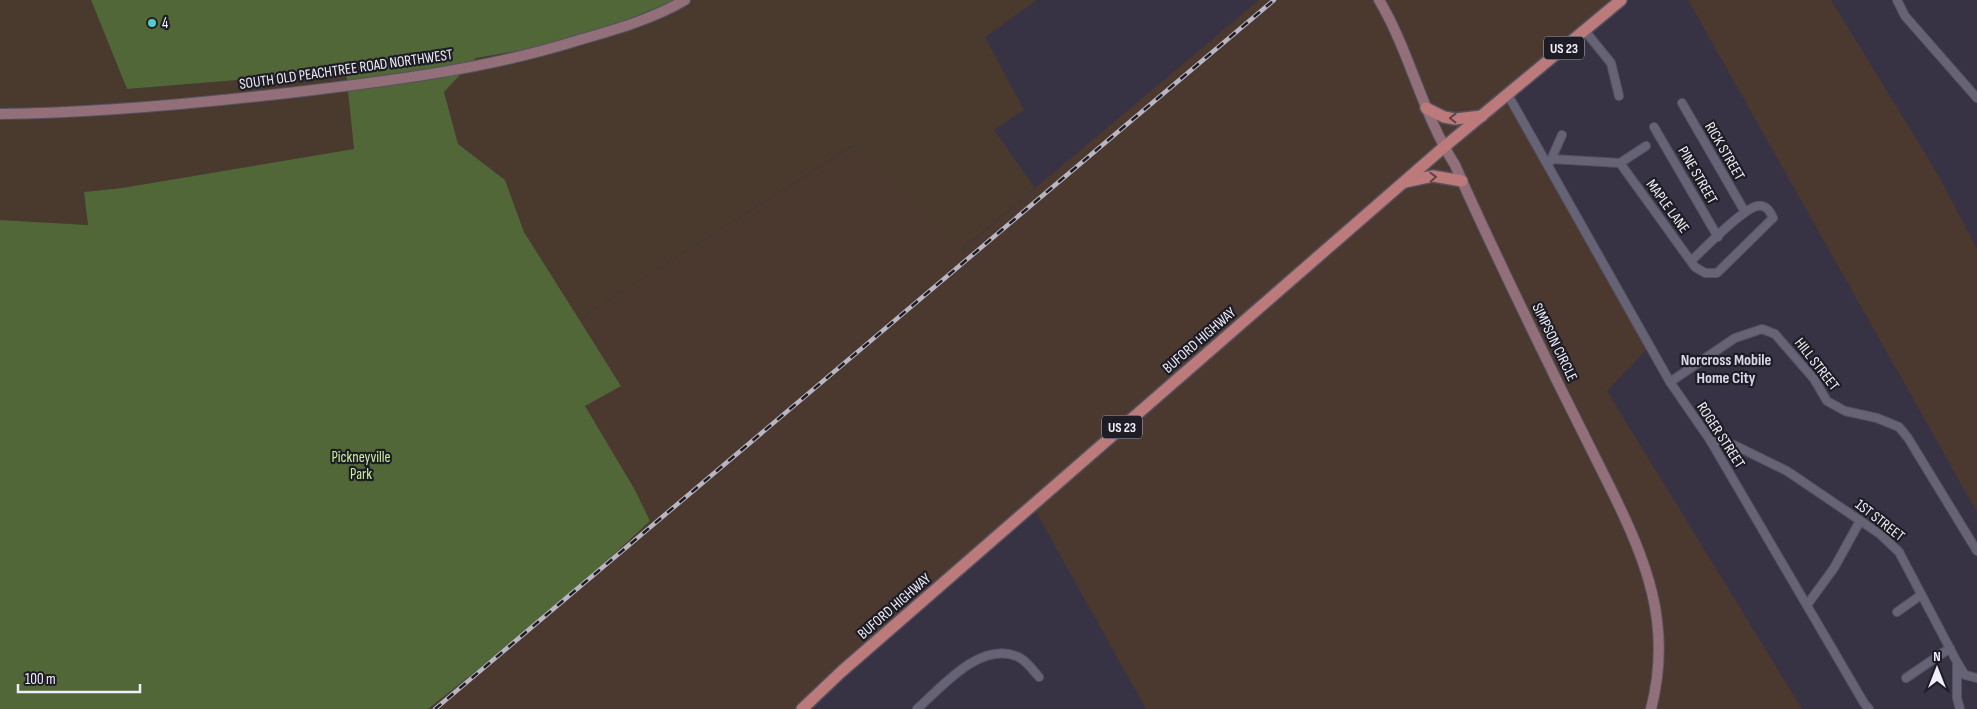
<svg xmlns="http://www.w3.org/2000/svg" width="1977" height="709" font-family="'Sofia Sans Condensed',sans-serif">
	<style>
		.commercial { fill: #4b3930 }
		.industrial { fill: #493a2d }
		.green { fill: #526737 }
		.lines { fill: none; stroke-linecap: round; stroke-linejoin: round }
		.street-casing { stroke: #555260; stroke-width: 10 }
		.secondary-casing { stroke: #555260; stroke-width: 12 }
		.primary-casing { stroke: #555260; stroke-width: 14 }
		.street { stroke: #676376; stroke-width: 8 }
		.secondary { stroke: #926f79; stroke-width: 10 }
		.primary { stroke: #bd7a7b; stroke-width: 11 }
		.rail-casing { stroke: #b9b6c3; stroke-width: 4.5 }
		.rail { stroke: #1e1c24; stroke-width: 2.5; stroke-dasharray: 8; stroke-linecap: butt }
		.oneway { stroke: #5e4247 }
		.poi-dot { fill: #54cdc7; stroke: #1e1c24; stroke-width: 2 }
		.labels { text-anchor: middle; stroke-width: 4.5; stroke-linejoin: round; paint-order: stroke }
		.shield { fill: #1e1c24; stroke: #b1afb9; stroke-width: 1 }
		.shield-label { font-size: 14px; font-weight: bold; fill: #f0eef9 }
		.poi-label { font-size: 15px; fill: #f0eef9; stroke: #1e1c24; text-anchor: start }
		.street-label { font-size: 15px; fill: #f0eef9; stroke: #1e1c24 }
		.park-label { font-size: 15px; fill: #caef9f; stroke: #1e1c24 }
		.neighbourhood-label { font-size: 16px; font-weight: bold; fill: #dad6eb; stroke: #1e1c24 }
	</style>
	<rect width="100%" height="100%" fill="#373344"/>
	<!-- commercial -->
	<g class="commercial">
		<path d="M1259,0H1622L1507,90L1651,345L1607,391L1802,709H1146L1034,508L804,709H428L559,605L650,521L635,490L584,406L621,385L580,322L591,311L853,146L962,250Z"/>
		<path d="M1688,0H1831L1937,173L1977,249V512Z"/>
	</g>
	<!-- industrial -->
	<g class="industrial">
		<path d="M0,0H91L127,89L347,71L354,149L122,188L84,192L88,225L0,220Z"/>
		<path d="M676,0H1037L985,37L1024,110L994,130L1035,188L961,250L852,146L591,311L580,322L524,232L505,180L458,144L444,92L476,58L535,48L614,25Z"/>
	</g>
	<!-- green -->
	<path class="green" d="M91,0H676L614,25L535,48L476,58L444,92L458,144L505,180L524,232L621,386L585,406L635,490L650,521L559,605L428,709H0V220L88,225L84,192L122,188L354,149L346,71L127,89Z"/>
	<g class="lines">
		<!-- street casing -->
		<g class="street-casing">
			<g id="street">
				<path d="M1897,0L1905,16L1977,98"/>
				<path d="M1585,31L1611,63L1619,96"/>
				<path d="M1508,95L1670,382L1710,440L1864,703L1869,709"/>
				<path d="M1682,103L1745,212"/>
				<path d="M1654,127L1718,237"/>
				<path d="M1552,159L1620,163L1695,267L1705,273H1717L1773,218C1770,211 1766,204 1757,206C1741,210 1704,249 1691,261"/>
				<path d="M1550,162L1562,135"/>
				<path d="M1620,163L1646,146"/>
				<path d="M1670,382L1735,338L1762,329L1775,334L1814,379L1827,401L1845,411L1877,418L1899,427L1908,438L1977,551"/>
				<path d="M1710,440L1734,445L1787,471L1880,534L1899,552L1957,662L1965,675L1977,678"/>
				<path d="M1807,605L1834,568L1860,521"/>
				<path d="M1897,612L1921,595"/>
				<path d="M1957,664V698L1960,709"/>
				<path d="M1906,678L1950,648"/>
				<path d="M917,709C942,687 979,642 1016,656C1025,659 1033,670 1039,677"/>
			</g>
		</g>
		<!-- secondary casing -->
		<g class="secondary-casing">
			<g id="secondary">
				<path d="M1379,0C1410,52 1422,113 1455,165C1487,238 1523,311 1558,383C1575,417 1592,451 1609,485C1646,560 1673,624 1651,709"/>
				<path d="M0,114C102,113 204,103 305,91C397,80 490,68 579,40C614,30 653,19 685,0"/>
			</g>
		</g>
		<!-- primary casing -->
		<g class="primary-casing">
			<g id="primary">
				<path d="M1426,108L1444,117L1455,119L1482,116"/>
				<path d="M1405,182L1433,176L1462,181"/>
				<path d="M802,709L841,672L1444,147L1621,0"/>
			</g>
		</g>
		<!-- street -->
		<use href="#street" class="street"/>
		<!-- secondary -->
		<use href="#secondary" class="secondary"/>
		<!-- primary -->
		<use href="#primary" class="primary"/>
		<!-- rail casing -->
		<g class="rail-casing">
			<path id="rail" d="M435,709L1274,0"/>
		</g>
		<!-- rail -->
		<use href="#rail" class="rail"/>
	</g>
	<!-- one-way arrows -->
	<defs><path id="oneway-chevron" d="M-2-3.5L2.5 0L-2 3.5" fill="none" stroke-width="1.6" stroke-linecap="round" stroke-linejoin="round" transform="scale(1.25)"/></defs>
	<g class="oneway">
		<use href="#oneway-chevron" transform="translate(1453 118) rotate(-179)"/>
		<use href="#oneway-chevron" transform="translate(1433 177) rotate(-3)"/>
	</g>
	<!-- markers -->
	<circle class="poi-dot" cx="152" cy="23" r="5"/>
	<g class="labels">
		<!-- shield labels -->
		<g class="shield">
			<rect x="1544" y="36.5" width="40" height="23" rx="4"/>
			<rect x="1102" y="415.5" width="40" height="23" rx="4"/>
		</g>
		<g class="shield-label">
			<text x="1564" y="53">US 23</text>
			<text x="1122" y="432">US 23</text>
		</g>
		<!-- poi labels -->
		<g class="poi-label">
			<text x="162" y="28">4</text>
		</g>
		<!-- street labels -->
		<g class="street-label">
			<text transform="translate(346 69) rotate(-8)" y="5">SOUTH OLD PEACHTREE ROAD NORTHWEST</text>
			<text transform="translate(1725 151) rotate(60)" y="5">RICK STREET</text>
			<text transform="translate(1698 175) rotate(60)" y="5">PINE STREET</text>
			<text transform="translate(1668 206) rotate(54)" y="5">MAPLE LANE</text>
			<text transform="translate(1199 340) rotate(-41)" y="5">BUFORD HIGHWAY</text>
			<text transform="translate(1555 342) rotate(64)" y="5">SIMPSON CIRCLE</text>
			<text transform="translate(1817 364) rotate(52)" y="5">HILL STREET</text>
			<text transform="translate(1721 435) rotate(57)" y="5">ROGER STREET</text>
			<text transform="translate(1880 520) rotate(38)" y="5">1ST STREET</text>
			<text transform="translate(894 606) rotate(-41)" y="5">BUFORD HIGHWAY</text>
		</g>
		<!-- park labels -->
		<g class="park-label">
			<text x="361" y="462">Pickneyville<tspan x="361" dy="17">Park</tspan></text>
		</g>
		<!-- neighbourhood labels -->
		<g class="neighbourhood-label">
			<text x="1726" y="365">Norcross Mobile<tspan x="1726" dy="18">Home City</tspan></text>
		</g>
	</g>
	<!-- north arrow -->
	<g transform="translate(1937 669)" stroke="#1e1c24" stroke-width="4" paint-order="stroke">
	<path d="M0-4L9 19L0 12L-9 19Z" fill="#f0eef9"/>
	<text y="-8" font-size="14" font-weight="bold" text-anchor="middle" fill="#f0eef9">N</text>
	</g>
	<!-- scale -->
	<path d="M18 684v8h122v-8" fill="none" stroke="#f0eef9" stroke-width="2.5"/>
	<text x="25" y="684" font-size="15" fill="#f0eef9" stroke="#1e1c24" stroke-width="4" paint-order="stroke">100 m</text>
</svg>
